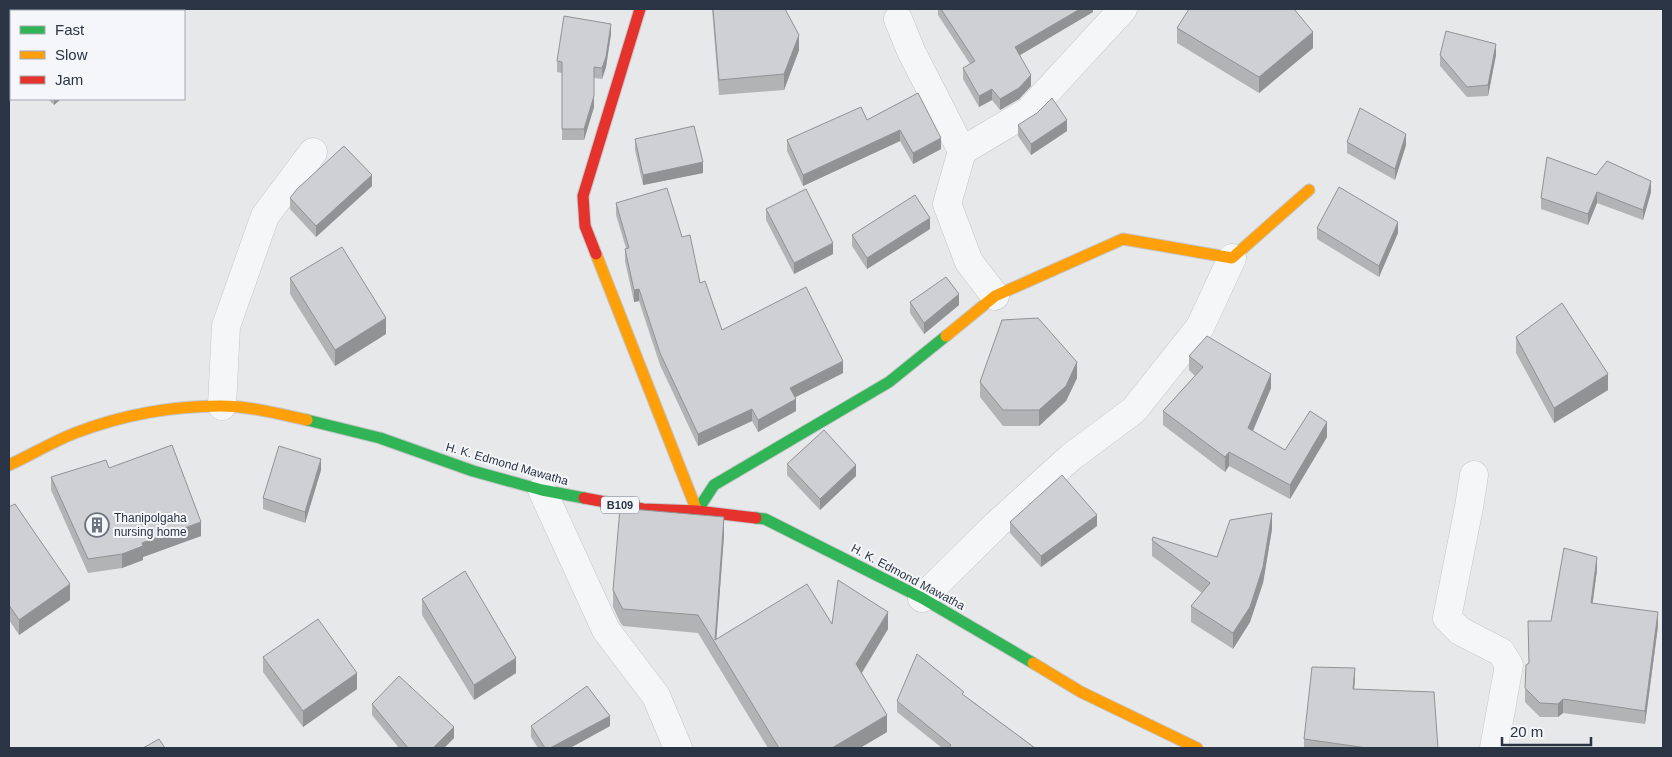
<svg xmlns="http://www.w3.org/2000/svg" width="1672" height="757" font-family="Helvetica,sans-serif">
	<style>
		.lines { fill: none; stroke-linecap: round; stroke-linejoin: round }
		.street-casing { stroke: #c4c6c8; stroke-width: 29 }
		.fast-casing { stroke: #c4c6c8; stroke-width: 13 }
		.slow-casing { stroke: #c4c6c8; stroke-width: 13 }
		.jam-casing { stroke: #c4c6c8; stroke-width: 13 }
		.street { stroke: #f5f6f7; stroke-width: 28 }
		.fast { stroke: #30b455; stroke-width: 11 }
		.slow { stroke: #ff9f0a; stroke-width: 11 }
		.jam { stroke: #e5322d; stroke-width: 11 }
		.wall { fill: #b1b3b5 }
		.shaded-wall { fill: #909294 }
		.building { fill: #ced0d3; stroke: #909294 }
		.labels { text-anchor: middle; stroke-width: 4; stroke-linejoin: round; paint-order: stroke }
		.shield { fill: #f4f6f9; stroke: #676e7b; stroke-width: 1 }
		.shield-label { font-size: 11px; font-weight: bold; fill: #2b3445 }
		.street-label { font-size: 12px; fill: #2b3445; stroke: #f4f6f9 }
		.poi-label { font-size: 12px; fill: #2b3445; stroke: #f4f6f9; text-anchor: start }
	</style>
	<rect width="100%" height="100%" fill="#e6e8ea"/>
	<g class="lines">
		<!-- street casing -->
		<g class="street-casing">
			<g id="street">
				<path d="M898,19L911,51L962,151"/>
				<path d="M995,296L969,262L947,204L962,151L1029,111L1123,9"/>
				<path d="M222,406L226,326L265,216L313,152"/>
				<path d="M1474,475L1469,507L1447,618L1460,631L1501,652L1509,665L1494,748"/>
				<path d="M542,490L606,630L656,696L678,748"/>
				<path d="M922,598L996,525L1071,457L1134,410L1200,327L1232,258"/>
			</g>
		</g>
		<!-- fast casing -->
		<g class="fast-casing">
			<g id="fast">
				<path d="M307,420L380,438L473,471L542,490L584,498"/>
				<path d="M697,511L714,485L889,382L946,336"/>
				<path d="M756,518L765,519L922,598L1033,663"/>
			</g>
		</g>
		<!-- slow casing -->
		<g class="slow-casing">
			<g id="slow">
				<path d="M596,254L697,511"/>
				<path d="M946,336L995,296L1123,239L1232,258L1309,190"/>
				<path d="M9,465C31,455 52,442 75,433C122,415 169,406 220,406C249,406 279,414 307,420"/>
				<path d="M1033,663L1081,692L1197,748"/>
			</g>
		</g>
		<!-- jam casing -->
		<g class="jam-casing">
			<g id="jam">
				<path d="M596,254L585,226L583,196L640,9"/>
				<path d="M584,498L643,509L697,511L756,518"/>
			</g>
		</g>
		<!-- street -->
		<use href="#street" class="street"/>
		<!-- fast -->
		<use href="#fast" class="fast"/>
		<!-- slow -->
		<use href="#slow" class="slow"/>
		<!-- jam -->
		<use href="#jam" class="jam"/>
	</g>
	<!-- wall -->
	<g class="wall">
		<path d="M712,9H785L799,50L784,90L719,95Z"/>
		<path d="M938,9H1093V12L1020,55L1031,86L1019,99L1000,110L992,100L979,107L963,79V68L970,64L938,15Z"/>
		<path d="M1177,28L1313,48L1259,93L1177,43Z"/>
		<path d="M611,34L606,67L602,79L594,78V107L584,140H562V73L557,72V61Z"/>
		<path d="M1440,55H1496L1488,96L1467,97L1440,66Z"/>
		<path d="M918,93L941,149L913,164L900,141L803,186L787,151V140L867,120Z"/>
		<path d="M48,99H61L54,105Z"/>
		<path d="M1018,125L1067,131L1031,155L1018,136Z"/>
		<path d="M635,139L703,173L643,185L635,150Z"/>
		<path d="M1347,142L1406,145L1395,180L1347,153Z"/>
		<path d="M1596,175L1651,192L1643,220L1597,203L1588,225L1541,209V198Z"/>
		<path d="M372,186L316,237L290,209V198Z"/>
		<path d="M616,203L682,237L700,283L722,330L843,373L795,397L796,411L758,432L752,421L698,446L660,365L639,301L634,302L625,261V249L626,248L616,215Z"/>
		<path d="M766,209L833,254L794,274L766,220Z"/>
		<path d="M1317,228L1398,233L1379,277L1317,239Z"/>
		<path d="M930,229L867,269L852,246V235Z"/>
		<path d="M290,278L386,334L335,366L290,294Z"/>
		<path d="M910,302L959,305L924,334L910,313Z"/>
		<path d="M1516,337L1608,390L1554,423L1516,353Z"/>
		<path d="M1189,356L1271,388L1253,431L1285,450L1327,437L1290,499L1229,466L1225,472L1163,425V411L1195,376L1189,370Z"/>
		<path d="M1077,378L1066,401L1039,426H1003L980,397V382Z"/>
		<path d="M787,464L856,476L820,510L787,475Z"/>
		<path d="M109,468L201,536L143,557V560L122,568L88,573L51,490V477Z"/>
		<path d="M321,470L305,523L263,509V498Z"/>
		<path d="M9,507L70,600L19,635L9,620Z"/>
		<path d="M1010,522L1097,526L1041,567L1010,533Z"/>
		<path d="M1272,529L1263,583L1250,622L1233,649L1191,622V606L1202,593L1152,556V540L1217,557Z"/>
		<path d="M724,535L716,639L832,624L888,629L862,673L887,732L860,748H768L698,633L623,626L620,622L613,607V590Z"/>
		<path d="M1597,570L1592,603L1658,626L1645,724L1563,713L1558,717H1540L1525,702V688L1529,663L1528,621H1551Z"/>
		<path d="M422,599L516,673L474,700L422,615Z"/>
		<path d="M263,657L357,689L303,727L263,672Z"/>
		<path d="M1355,679L1354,689L1438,748H1304V739Z"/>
		<path d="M964,695L1035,748H942L897,712V701Z"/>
		<path d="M372,704L454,738L444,748H399L372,715Z"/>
		<path d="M531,726H610L570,748H538L531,737Z"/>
	</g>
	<!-- shaded-wall -->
	<g class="shaded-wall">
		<path d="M1080,9H1093V12L1015,58V47Z"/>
		<path d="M611,24V34L606,67L602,79V68Z"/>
		<path d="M1313,32V48L1259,93V77Z"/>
		<path d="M799,35V50L784,90V74Z"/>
		<path d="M1496,44V55L1488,96V85Z"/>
		<path d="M1031,75V86L1019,99L1000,110V99Z"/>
		<path d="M992,89V100L979,107V96Z"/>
		<path d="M594,96V107L584,140V129Z"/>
		<path d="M54,99H61L54,105Z"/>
		<path d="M1067,120V131L1031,155V144Z"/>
		<path d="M900,130V141L803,186V175Z"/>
		<path d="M1406,134V145L1395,180V169Z"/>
		<path d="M941,138V149L913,164V153Z"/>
		<path d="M703,162V173L643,185V175Z"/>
		<path d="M372,175V186L316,237V226Z"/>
		<path d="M1651,181V192L1643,220V210Z"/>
		<path d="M1597,192V203L1588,225V214Z"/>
		<path d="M930,218V229L867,269V258Z"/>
		<path d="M1398,222V233L1379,277V266Z"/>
		<path d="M833,243V254L794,274V263Z"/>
		<path d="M639,289V301L634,302V290Z"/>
		<path d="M959,294V305L924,334V323Z"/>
		<path d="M386,318V334L335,366V350Z"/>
		<path d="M843,361V373L790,400V388Z"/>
		<path d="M1077,362V378L1066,401L1039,426V410Z"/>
		<path d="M1271,374V388L1248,442V428Z"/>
		<path d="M1608,374V390L1554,423V408Z"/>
		<path d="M796,399V411L758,432V420Z"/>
		<path d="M752,409V421L698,446V434Z"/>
		<path d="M1327,422V437L1290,499V485Z"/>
		<path d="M1229,452V466L1225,472V457Z"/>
		<path d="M321,459V470L305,523V512Z"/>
		<path d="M856,465V476L820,510V499Z"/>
		<path d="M1272,513V529L1263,583L1250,622L1233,649V633Z"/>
		<path d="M1097,515V526L1041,567V556Z"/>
		<path d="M724,517V535L716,645L715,643Z"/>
		<path d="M201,522V536L143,557V560L122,568V554L142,543Z"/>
		<path d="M1597,557V570L1591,616V603Z"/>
		<path d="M70,584V600L19,635V620Z"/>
		<path d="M888,612V629L856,682V664Z"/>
		<path d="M1658,612V626L1645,724V711Z"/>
		<path d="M516,658V673L474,700V685Z"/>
		<path d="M1355,668V679L1353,700V689Z"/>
		<path d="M357,673V689L303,727V711Z"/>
		<path d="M1563,699V713L1558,717V704Z"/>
		<path d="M887,715V732L860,748H832Z"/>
		<path d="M610,716V726L570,748H550Z"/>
		<path d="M454,727V738L444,748H433Z"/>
	</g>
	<!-- building -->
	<g class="building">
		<path d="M713,9H785L799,35L784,74L719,80Z"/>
		<path d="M941,9H1080L1015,47L1031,75L1019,88L1000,99L992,89L979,96L963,68L975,61Z"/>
		<path d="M1189,9H1294L1313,32L1259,77L1177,28Z"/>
		<path d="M564,16L611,24L606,57L602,68L594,67V96L584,129H562V62L557,61Z"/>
		<path d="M1446,31L1496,44L1488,85L1467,87L1440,55Z"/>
		<path d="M918,93L941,138L913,153L900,130L803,175L787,140L861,107L867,120Z"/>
		<path d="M1052,98L1067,120L1031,144L1018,125L1037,113Z"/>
		<path d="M1360,108L1406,134L1395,169L1347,142Z"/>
		<path d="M694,126L703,162L643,175L635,139Z"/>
		<path d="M344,146L372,175L316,226L290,198L297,189Z"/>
		<path d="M1547,157L1596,175L1607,161L1651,181L1643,210L1597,192L1588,214L1541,198Z"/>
		<path d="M1339,187L1398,222L1379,266L1317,228Z"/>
		<path d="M667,188L682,237L690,235L700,283L705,281L722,330L806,287L843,361L790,388L796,399L758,420L752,409L698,434L660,353L639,289L634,290L625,249L629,248L616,203Z"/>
		<path d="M806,189L833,243L794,263L766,209Z"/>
		<path d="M915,195L930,218L867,258L852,235Z"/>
		<path d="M342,247L386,318L335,350L290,278Z"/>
		<path d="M946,277L959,294L924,323L910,302Z"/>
		<path d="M1562,303L1608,374L1554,408L1516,337Z"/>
		<path d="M1038,318L1077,362L1066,386L1039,410H1003L980,382L1002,320Z"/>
		<path d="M1207,336L1271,374L1248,428L1285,450L1310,411L1327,422L1290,485L1229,452L1225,457L1163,411L1203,367L1189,356Z"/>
		<path d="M824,430L856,465L820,499L787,464Z"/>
		<path d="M172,445L201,522L142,543L143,546L122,554L88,559L51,477L106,460L109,468Z"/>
		<path d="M279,446L321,459L305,512L263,498Z"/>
		<path d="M1062,475L1097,515L1041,556L1010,522Z"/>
		<path d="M15,504L70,584L19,620L9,605V507Z"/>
		<path d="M620,508L724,517L715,640L807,584L832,624L838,580L888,612L856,664L887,715L832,748H779L698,615L623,609L620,604L613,590Z"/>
		<path d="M1272,513L1263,567L1250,607L1233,633L1191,606L1210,583L1152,540L1153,537L1217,557L1230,520Z"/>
		<path d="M1564,548L1597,557L1591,603L1658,612L1645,711L1563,699L1558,704L1540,703L1525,688L1526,665L1529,663L1528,621H1551Z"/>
		<path d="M465,571L516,658L474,685L422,599Z"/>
		<path d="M318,619L357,673L303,711L263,657Z"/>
		<path d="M917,654L964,692L962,694L1035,748H949L951,745L897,701Z"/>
		<path d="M1312,667L1355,668L1353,689L1434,692L1438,748H1367L1304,739Z"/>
		<path d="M399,676L454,727L433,748H408L372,704Z"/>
		<path d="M587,686L610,716L550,748H545L531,726Z"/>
		<path d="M159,739L165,748H143Z"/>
	</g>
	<!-- icons -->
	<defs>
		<g id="building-ring" transform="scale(1.25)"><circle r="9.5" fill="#f4f6f9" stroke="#6c737f" stroke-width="1.5"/><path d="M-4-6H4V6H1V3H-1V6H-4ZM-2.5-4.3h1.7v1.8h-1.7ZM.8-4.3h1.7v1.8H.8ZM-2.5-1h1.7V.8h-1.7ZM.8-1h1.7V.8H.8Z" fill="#6c737f"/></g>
	</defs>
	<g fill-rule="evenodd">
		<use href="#building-ring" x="97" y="525"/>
	</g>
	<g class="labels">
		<!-- shield labels -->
		<rect class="shield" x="601" y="496.5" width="38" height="17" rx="4"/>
		<g class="shield-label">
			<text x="620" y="509">B109</text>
		</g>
		<!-- street labels -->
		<g class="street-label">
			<text transform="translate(507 464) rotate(16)" y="4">H. K. Edmond Mawatha</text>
			<text transform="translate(908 577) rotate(28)" y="4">H. K. Edmond Mawatha</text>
		</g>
		<!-- poi labels -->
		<g class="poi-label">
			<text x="114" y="522">Thanipolgaha<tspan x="114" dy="14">nursing home</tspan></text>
		</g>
	</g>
	<!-- border -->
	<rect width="1672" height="757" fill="none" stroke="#2b3445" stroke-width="20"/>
	<!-- legend -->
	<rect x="10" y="10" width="175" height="90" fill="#f4f6f9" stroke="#a4a8b1"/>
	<rect x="20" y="26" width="25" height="8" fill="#30b455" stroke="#a4a8b1"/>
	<text x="55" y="35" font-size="15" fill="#2b3445">Fast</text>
	<rect x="20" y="51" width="25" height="8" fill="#ff9f0a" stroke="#a4a8b1"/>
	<text x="55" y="60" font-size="15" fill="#2b3445">Slow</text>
	<rect x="20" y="76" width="25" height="8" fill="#e5322d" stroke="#a4a8b1"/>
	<text x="55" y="85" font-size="15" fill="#2b3445">Jam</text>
	<!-- scale -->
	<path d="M1502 737v8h89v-8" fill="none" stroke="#2b3445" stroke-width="2.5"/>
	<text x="1510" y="737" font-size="15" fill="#2b3445" stroke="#f4f6f9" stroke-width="4" paint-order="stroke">20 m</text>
</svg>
